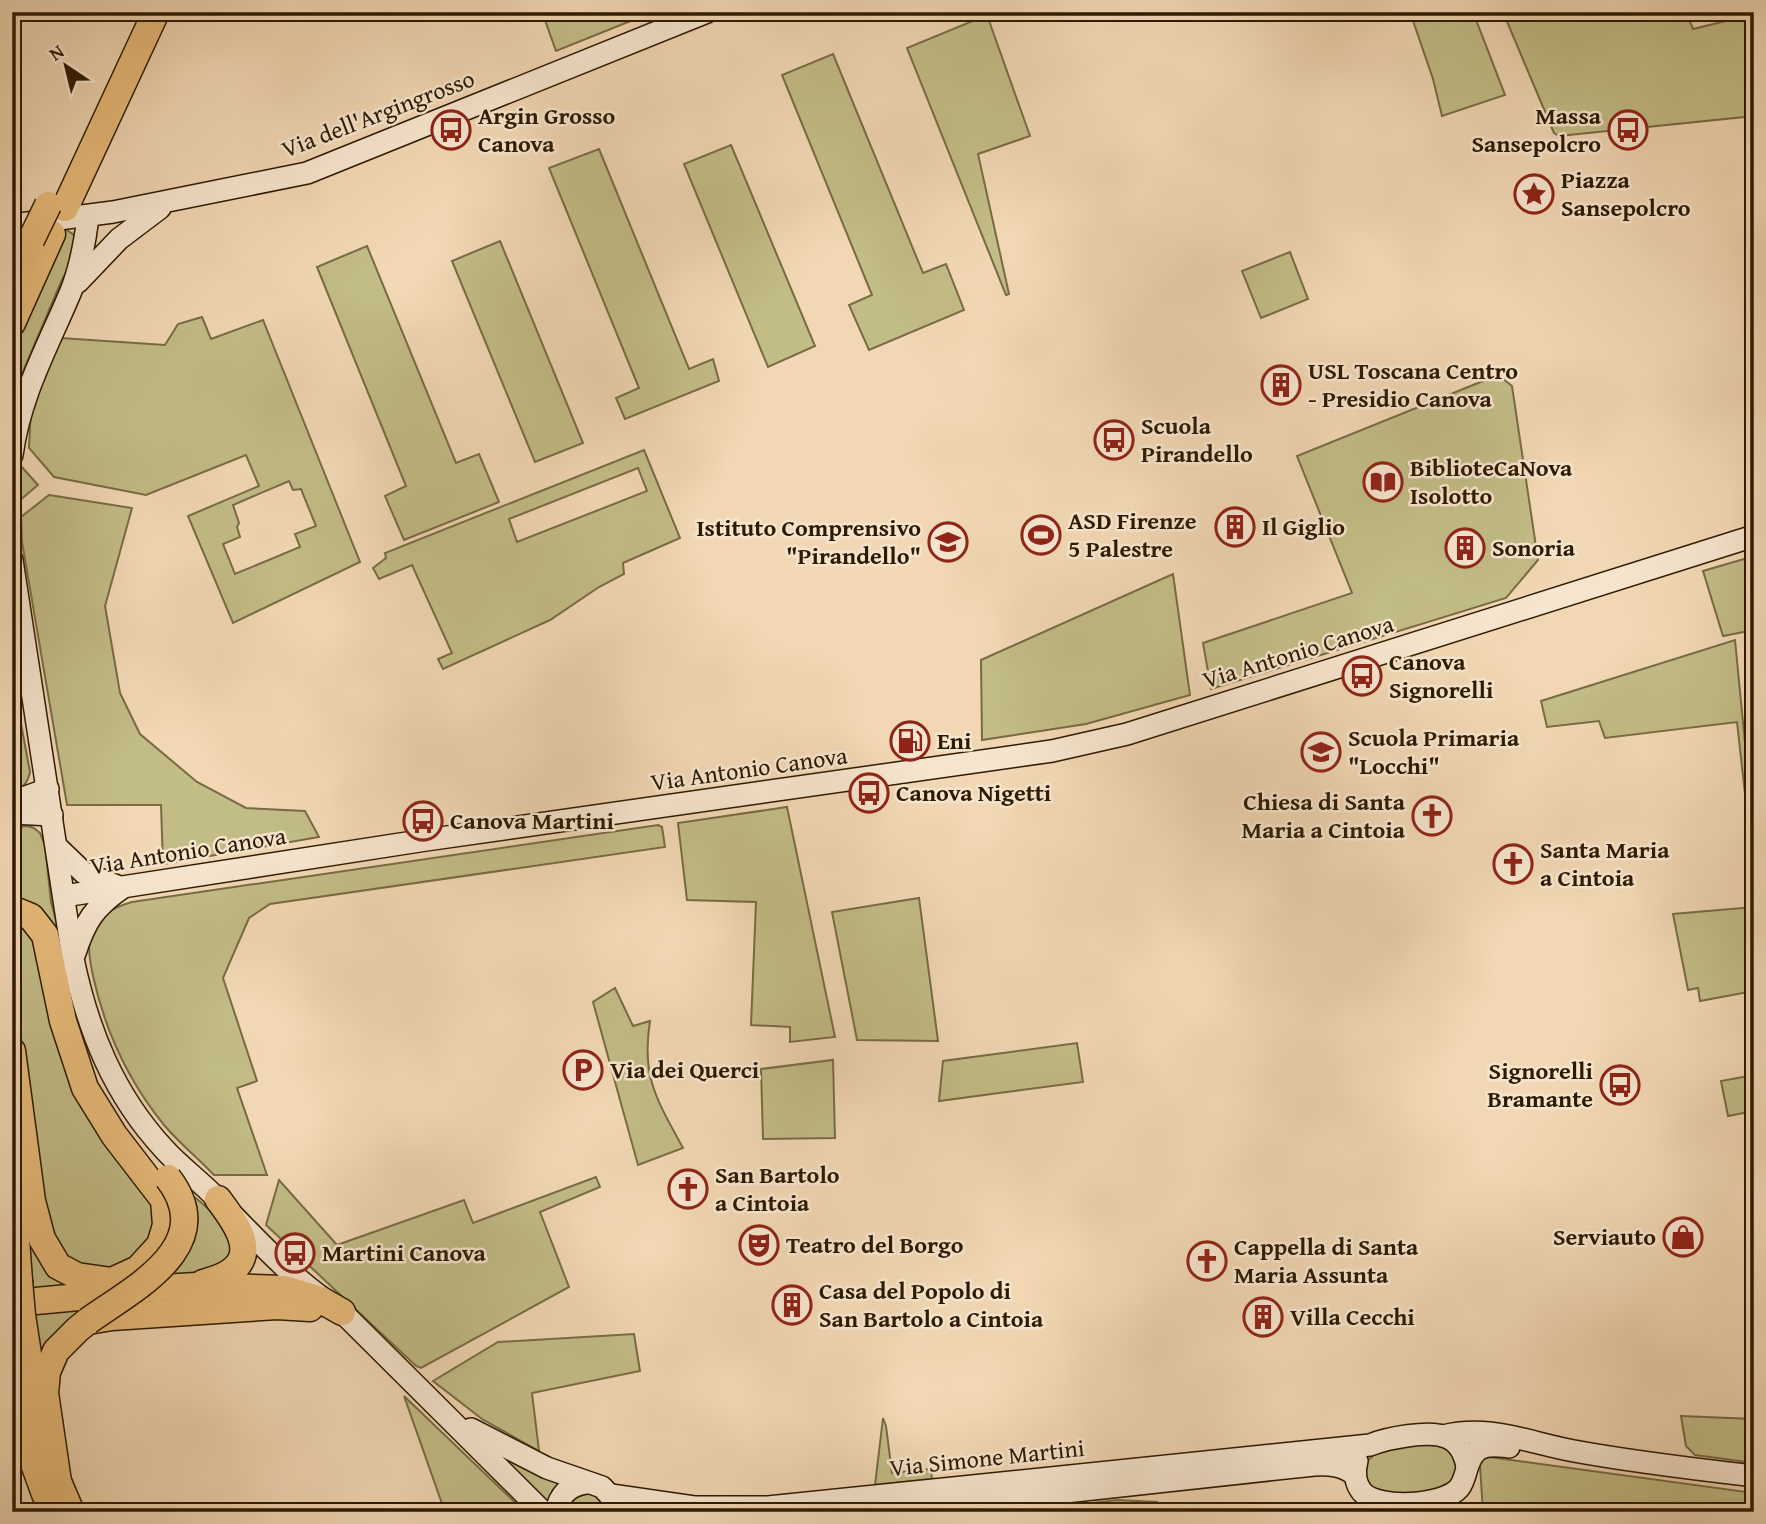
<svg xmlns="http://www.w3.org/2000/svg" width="1766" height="1524" font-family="'Gentium Book Plus',serif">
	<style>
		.green { fill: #c2bc87; stroke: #786b44; stroke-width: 2; fill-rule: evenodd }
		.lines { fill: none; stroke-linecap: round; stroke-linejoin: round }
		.secondary-casing { stroke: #2d1a00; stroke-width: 24 }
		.highway-casing { stroke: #2d1a00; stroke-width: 29 }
		.secondary { stroke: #f6e5ce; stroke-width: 21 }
		.highway { stroke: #e8bc7a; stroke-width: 26 }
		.highway-bridge-casing { stroke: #2d1a00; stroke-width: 29; stroke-linecap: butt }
		.highway-bridge { stroke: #e8bc7a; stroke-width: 26 }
		.labels { text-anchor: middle; stroke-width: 5; stroke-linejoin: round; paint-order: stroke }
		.street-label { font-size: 24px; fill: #2d1a00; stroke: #f6e5ce }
		.poi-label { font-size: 24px; font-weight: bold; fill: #2d1a00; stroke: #f6e5ce; text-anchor: start }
	</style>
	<rect width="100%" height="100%" fill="#f1d7b3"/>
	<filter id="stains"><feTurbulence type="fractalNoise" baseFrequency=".00286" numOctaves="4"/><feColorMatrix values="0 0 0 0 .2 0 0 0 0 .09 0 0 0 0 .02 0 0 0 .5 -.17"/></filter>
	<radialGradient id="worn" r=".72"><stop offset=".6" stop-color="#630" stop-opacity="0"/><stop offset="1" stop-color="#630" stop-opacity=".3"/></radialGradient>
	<!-- green -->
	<g class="green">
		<path d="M542,12H653L556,51Z"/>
		<path d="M1410,12H1473L1505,95L1442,116L1433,79Z"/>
		<path d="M1503,12H1686L1693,29L1754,14V116L1559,136L1554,133Z"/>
		<path d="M987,15L1030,136L978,154L1009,294L1006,295L907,48Z"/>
		<path d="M833,54L923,273L946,264L964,310L869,350L849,305L872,295L782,75Z"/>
		<path d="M731,145L815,346L768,367L684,164Z"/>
		<path d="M599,149L689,369L713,359L719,381L625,419L616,398L639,388L549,168Z"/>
		<path d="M64,228L74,235L77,244L75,255L61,282L24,369L12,414V355Z"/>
		<path d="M500,241L583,443L535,462L452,261Z"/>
		<path d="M367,246L456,463L479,454L499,502L404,540L385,496L406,486L317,267Z"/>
		<path d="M1290,252L1308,299L1261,318L1242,271Z"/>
		<path d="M202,317L211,339L263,320L360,562L233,623L188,516L259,486L246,455L146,495L54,477L29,448L31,407L61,338L165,345L178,324ZM289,481L293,490L301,489L316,526L295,534L300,547L235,574L223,544L240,537L237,527L239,523L233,505Z"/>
		<path d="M1498,375L1512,386L1538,560L1506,598L1211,689L1203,643L1352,593L1297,456Z"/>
		<path d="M644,450L680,538L623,563L624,574L599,587L550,620L443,669L438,659L452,653L412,565L379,579L373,568L386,558L385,553ZM638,468L647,491L517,542L509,519Z"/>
		<path d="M20,465L38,485L19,501Z"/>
		<path d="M49,495L132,508L105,606L120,693L140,734L197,782L246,808L305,811L319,837L163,864L161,805H67L22,542L21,517Z"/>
		<path d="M1754,556V630L1723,636L1703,571Z"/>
		<path d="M1173,574L1190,695L1086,724L982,740L981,660Z"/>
		<path d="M1735,640L1750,794H1745L1737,722L1605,738L1599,721L1547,727L1541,701Z"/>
		<path d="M12,675L30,772C28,783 22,788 12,795Z"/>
		<path d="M787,807L835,1037L790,1042V1027L751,1025L756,902L687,900L678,823Z"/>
		<path d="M658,825L662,827L665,847L270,904L249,918L223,978L257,1081L237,1088L267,1175H214C198,1158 179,1143 164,1125C129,1082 105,1030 93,976C91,965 87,950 90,939C97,916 111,908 132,902Z"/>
		<path d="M27,826L34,828L40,833L45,845L51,902L58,927L54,928L36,904L13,896L19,866L15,833L18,827Z"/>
		<path d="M919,898L938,1041L857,1040L832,912Z"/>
		<path d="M1754,907V991L1700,1001L1698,988L1688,990L1673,914Z"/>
		<path d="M12,917L33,934L44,993L156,1199L157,1233L128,1267L88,1271L49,1244L26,1125L12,951Z"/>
		<path d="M615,988L633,1026L650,1021C641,1077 657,1100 683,1148L638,1165L593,1002Z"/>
		<path d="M1077,1043L1083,1082L939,1101L943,1061Z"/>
		<path d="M833,1060L835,1138L763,1139L761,1069Z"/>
		<path d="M1754,1075V1111L1728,1116L1721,1081Z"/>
		<path d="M596,1177L600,1187L540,1212L569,1287L421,1368L416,1366L266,1225L279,1180L337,1245L464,1200L473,1223Z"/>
		<path d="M179,1185C199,1200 243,1231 227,1261C223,1268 212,1273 205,1278L164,1273Z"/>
		<path d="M23,1190L76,1284L34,1295Z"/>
		<path d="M103,1302L41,1366L34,1308Z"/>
		<path d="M634,1334L640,1371L532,1393L539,1451L482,1419L433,1381L498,1342Z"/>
		<path d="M404,1396L525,1512H445Z"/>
		<path d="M1681,1416L1754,1419V1463L1695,1455L1686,1446Z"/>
		<path d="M883,1418L886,1426L892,1473L931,1469L932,1479L875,1485Z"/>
		<path d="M1435,1443L1453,1452L1459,1472L1445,1490C1424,1493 1378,1507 1367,1482C1365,1478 1366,1470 1365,1465C1378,1442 1411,1445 1435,1443Z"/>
		<path d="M494,1450L569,1482L552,1508Z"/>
		<path d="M1489,1457L1754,1493V1512H1483L1480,1465L1484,1459Z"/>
		<path d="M588,1493L601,1497L609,1512H567L575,1498Z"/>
		<path d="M1117,1500L1157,1502V1512H1013Z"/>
	</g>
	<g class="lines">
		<!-- secondary casing -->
		<g class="secondary-casing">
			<g id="secondary">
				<path d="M12,225L113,212L307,173L707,12"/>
				<path d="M78,282L119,239L160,208"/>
				<path d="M12,455C20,395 48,346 71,291C80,268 85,242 88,217"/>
				<path d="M12,560L73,959C88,1031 114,1095 164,1149C181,1168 202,1182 219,1201C260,1243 292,1279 342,1312L543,1512"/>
				<path d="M12,802L48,789"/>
				<path d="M12,813L52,815"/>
				<path d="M58,848L84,873L117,886"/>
				<path d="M64,896L426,840L1052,751L1127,734L1754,536"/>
				<path d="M75,953C85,922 94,907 122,888"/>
				<path d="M471,1429L547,1468L602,1487L614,1500L617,1512"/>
				<path d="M1443,1436C1488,1424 1530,1443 1574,1451C1633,1462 1694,1469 1754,1476"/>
				<path d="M1357,1461C1354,1472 1355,1483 1362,1492C1378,1510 1444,1506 1459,1488C1468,1477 1465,1459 1478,1450C1487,1443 1499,1446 1509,1447"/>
				<path d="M611,1495L694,1507H768L1370,1445C1387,1438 1429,1430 1446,1437C1459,1442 1465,1455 1467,1467"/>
				<path d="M556,1512C559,1495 569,1485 586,1483"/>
				<path d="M881,1512L1314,1465C1329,1464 1343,1465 1355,1475"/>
			</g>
		</g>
		<!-- highway casing -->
		<g class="highway-casing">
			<g id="highway">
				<path d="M65,208L156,12"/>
				<path d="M12,274L31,240"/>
				<path d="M12,323L52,234"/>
				<path d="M12,909L31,917L45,935L63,1021L85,1088L114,1135L164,1200L166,1225L160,1245L138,1269L112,1281"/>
				<path d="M12,1051L32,1201L42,1239L58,1266L77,1276L112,1281L144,1289L196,1286L284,1289L321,1300L342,1312"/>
				<path d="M12,1183L19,1281"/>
				<path d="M203,1283C212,1280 222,1278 230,1272C260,1252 232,1218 218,1199"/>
				<path d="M36,1301L122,1293"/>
				<path d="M22,1315L35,1400"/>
				<path d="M14,1379L33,1461L45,1494"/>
				<path d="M51,1465L71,1512"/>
				<path d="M58,1482L45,1393L47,1372L56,1351L78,1329L88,1321L112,1317L277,1306L310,1308"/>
			</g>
		</g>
		<!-- secondary -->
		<use href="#secondary" class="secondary"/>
		<!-- highway -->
		<use href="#highway" class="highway"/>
		<!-- highway-bridge casing -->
		<g class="highway-bridge-casing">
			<g id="highway-bridge">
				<path d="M31,240L48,205"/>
				<path d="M19,1281L22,1315"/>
				<path d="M88,1321C134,1288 220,1246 168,1178"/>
			</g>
		</g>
		<!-- highway-bridge -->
		<use href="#highway-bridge" class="highway-bridge"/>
	</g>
	<!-- icons -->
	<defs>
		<g id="bus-ring" transform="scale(2.0125)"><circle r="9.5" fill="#f6e5ce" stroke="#8f2418" stroke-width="1.5"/><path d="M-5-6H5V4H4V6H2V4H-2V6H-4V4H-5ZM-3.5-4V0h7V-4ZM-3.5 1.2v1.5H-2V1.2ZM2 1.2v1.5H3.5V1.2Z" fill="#8f2418"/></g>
		<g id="sight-ring" transform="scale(2.0125)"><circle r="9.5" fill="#f6e5ce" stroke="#8f2418" stroke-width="1.5"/><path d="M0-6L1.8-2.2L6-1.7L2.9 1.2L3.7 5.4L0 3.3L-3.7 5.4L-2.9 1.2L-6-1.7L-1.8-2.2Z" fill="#8f2418"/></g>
		<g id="building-ring" transform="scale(2.0125)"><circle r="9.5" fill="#f6e5ce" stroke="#8f2418" stroke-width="1.5"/><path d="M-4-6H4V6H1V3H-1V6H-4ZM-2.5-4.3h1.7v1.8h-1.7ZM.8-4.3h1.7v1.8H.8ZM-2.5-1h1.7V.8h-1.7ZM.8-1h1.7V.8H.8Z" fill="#8f2418"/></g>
		<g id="library-ring" transform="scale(2.0125)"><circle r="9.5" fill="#f6e5ce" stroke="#8f2418" stroke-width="1.5"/><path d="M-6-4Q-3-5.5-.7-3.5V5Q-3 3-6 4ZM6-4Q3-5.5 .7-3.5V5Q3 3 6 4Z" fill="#8f2418"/></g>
		<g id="stadium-ring" transform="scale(2.0125)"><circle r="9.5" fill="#f6e5ce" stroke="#8f2418" stroke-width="1.5"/><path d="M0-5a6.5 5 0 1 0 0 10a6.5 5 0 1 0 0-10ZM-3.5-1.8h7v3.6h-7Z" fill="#8f2418"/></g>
		<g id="school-ring" transform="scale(2.0125)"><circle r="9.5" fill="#f6e5ce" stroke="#8f2418" stroke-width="1.5"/><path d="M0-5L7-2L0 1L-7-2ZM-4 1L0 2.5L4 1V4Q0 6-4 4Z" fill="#8f2418"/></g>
		<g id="fuel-ring" transform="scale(2.0125)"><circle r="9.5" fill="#f6e5ce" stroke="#8f2418" stroke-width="1.5"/><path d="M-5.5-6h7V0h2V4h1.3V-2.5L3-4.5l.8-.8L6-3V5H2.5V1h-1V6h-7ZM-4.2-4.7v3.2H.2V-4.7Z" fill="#8f2418"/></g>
		<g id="church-ring" transform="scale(2.0125)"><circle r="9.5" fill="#f6e5ce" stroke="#8f2418" stroke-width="1.5"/><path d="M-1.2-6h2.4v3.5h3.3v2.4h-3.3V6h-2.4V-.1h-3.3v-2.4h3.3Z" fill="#8f2418"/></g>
		<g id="parking-ring" transform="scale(2.0125)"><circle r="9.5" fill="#f6e5ce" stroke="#8f2418" stroke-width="1.5"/><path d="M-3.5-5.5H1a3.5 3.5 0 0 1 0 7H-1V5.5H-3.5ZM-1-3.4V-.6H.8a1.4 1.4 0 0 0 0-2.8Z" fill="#8f2418"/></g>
		<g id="shop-ring" transform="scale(2.0125)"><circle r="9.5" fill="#f6e5ce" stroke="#8f2418" stroke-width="1.5"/><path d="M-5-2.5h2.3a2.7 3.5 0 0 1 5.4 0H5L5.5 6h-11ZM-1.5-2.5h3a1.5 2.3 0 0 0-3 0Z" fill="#8f2418"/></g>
		<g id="theatre-ring" transform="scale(2.0125)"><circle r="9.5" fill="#f6e5ce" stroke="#8f2418" stroke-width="1.5"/><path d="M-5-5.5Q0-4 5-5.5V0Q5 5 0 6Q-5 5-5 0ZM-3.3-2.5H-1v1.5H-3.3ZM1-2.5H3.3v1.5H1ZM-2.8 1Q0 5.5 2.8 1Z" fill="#8f2418"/></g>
	</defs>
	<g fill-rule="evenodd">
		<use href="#bus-ring" x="451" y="130"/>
		<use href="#bus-ring" x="1628" y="130"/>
		<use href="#sight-ring" x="1534" y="194"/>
		<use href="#building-ring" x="1281" y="385"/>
		<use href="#bus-ring" x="1114" y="440"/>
		<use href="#library-ring" x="1383" y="482"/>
		<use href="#building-ring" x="1235" y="527"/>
		<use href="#stadium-ring" x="1041" y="535"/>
		<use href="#school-ring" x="948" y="542"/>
		<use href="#building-ring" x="1465" y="548"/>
		<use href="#bus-ring" x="1362" y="676"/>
		<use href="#fuel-ring" x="910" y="741"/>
		<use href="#school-ring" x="1321" y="752"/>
		<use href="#bus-ring" x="869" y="793"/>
		<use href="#church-ring" x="1432" y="816"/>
		<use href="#bus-ring" x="423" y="821"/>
		<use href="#church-ring" x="1513" y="864"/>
		<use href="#parking-ring" x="583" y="1070"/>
		<use href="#bus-ring" x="1620" y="1085"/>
		<use href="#church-ring" x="688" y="1189"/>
		<use href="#shop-ring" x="1683" y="1237"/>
		<use href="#theatre-ring" x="759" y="1245"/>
		<use href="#bus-ring" x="295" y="1253"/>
		<use href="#church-ring" x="1207" y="1261"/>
		<use href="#building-ring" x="792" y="1305"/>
		<use href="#building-ring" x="1263" y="1317"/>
	</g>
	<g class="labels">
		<!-- street labels -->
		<g class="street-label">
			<text transform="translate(378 114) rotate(-21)" y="8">Via dell'Argingrosso</text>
			<text transform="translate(1298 652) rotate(-17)" y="8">Via Antonio Canova</text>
			<text transform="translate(749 769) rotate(-8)" y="8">Via Antonio Canova</text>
			<text transform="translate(188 851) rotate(-9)" y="8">Via Antonio Canova</text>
			<text transform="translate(987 1458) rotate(-6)" y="8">Via Simone Martini</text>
		</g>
		<!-- poi labels -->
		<g class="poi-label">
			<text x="478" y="124">Argin Grosso<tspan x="478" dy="28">Canova</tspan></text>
			<text x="1601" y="124" text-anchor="end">Massa<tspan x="1601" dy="28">Sansepolcro</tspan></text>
			<text x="1561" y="188">Piazza<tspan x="1561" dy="28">Sansepolcro</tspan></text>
			<text x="1308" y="379">USL Toscana Centro<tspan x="1308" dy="28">- Presidio Canova</tspan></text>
			<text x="1141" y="434">Scuola<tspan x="1141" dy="28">Pirandello</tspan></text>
			<text x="1410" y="476">BiblioteCaNova<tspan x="1410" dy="28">Isolotto</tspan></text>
			<text x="1068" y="529">ASD Firenze<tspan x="1068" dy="28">5 Palestre</tspan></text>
			<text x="1262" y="535">Il Giglio</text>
			<text x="921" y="536" text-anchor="end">Istituto Comprensivo<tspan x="921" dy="28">"Pirandello"</tspan></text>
			<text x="1492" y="556">Sonoria</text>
			<text x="1389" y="670">Canova<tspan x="1389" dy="28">Signorelli</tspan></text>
			<text x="1348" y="746">Scuola Primaria<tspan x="1348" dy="28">"Locchi"</tspan></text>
			<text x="937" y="749">Eni</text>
			<text x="896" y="801">Canova Nigetti</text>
			<text x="1405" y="810" text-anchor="end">Chiesa di Santa<tspan x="1405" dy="28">Maria a Cintoia</tspan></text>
			<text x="450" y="829">Canova Martini</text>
			<text x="1540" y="858">Santa Maria<tspan x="1540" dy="28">a Cintoia</tspan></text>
			<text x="610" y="1078">Via dei Querci</text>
			<text x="1593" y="1079" text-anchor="end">Signorelli<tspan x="1593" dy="28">Bramante</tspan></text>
			<text x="715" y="1183">San Bartolo<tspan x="715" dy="28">a Cintoia</tspan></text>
			<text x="1656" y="1245" text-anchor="end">Serviauto</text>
			<text x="786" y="1253">Teatro del Borgo</text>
			<text x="1234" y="1255">Cappella di Santa<tspan x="1234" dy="28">Maria Assunta</tspan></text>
			<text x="322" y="1261">Martini Canova</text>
			<text x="819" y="1299">Casa del Popolo di<tspan x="819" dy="28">San Bartolo a Cintoia</tspan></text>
			<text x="1290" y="1325">Villa Cecchi</text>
		</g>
	</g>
	<!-- margin -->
	<rect width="1766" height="1524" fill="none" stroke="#f1d7b3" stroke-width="42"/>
	<rect x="14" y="14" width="1738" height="1496" fill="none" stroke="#2d1a00" stroke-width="3.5"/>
	<rect x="21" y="21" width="1724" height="1482" fill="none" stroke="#2d1a00" stroke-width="2"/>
	<!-- north arrow -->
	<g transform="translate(66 66) rotate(325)" stroke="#f6e5ce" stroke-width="5" paint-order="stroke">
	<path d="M0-5L12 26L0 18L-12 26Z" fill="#2d1a00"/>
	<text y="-10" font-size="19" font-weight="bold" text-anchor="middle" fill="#2d1a00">N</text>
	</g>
	<rect width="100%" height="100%" filter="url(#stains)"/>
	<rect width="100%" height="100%" fill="url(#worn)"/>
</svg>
